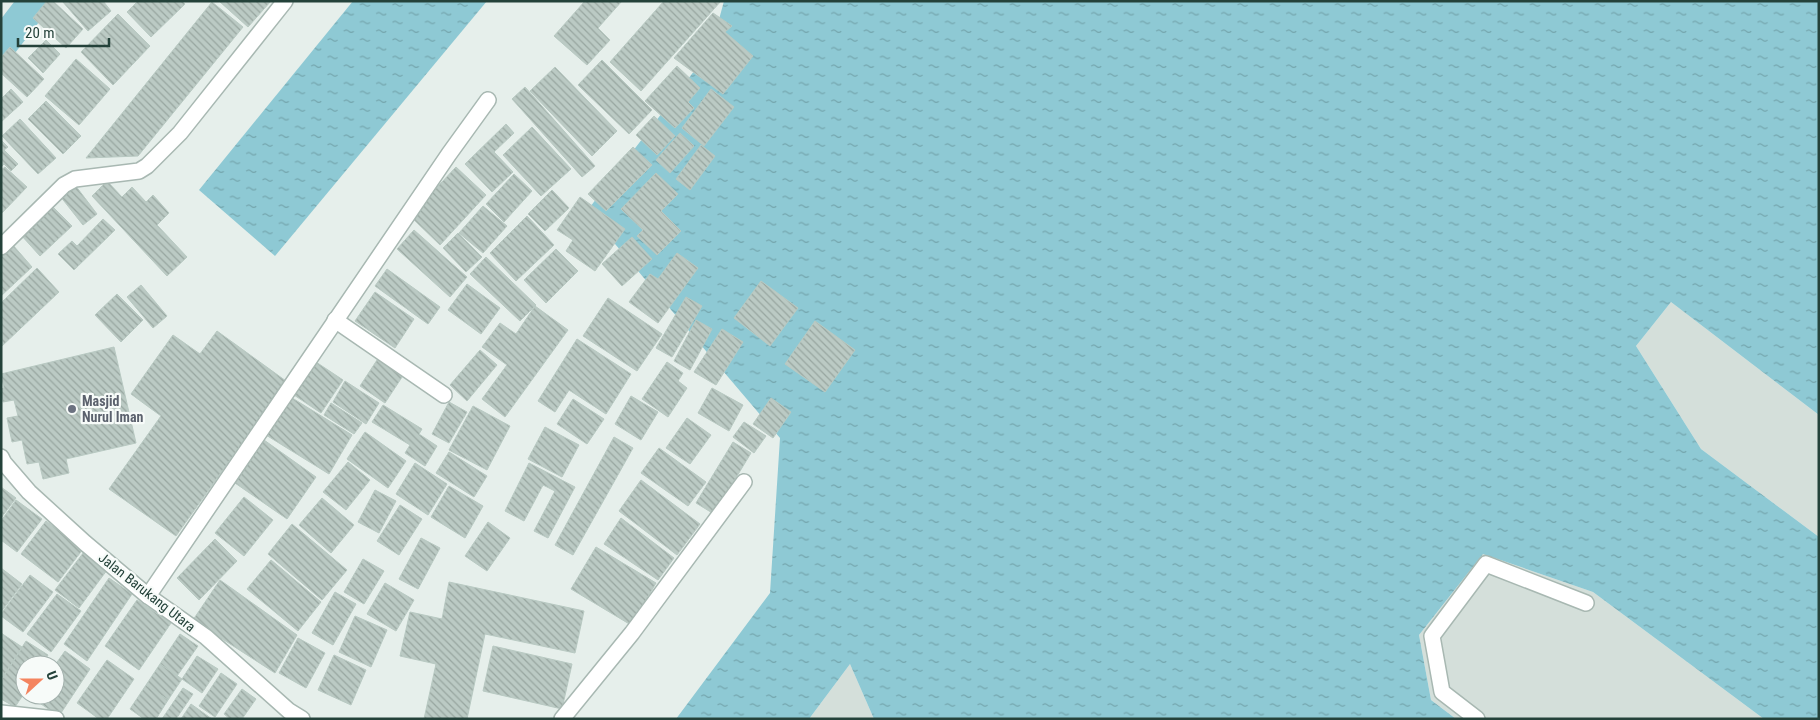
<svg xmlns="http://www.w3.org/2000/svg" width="1820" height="720" font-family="'Roboto Condensed',sans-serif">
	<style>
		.built { fill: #d4dfda }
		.water { fill: url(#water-ripples) }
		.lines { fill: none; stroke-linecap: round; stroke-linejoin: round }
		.canal { stroke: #8ec9d4; stroke-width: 32 }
		.building { fill: url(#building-back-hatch); stroke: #b8c9c2 }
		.minor-casing { stroke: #a8b8b2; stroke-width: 18 }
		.minor { stroke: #fff; stroke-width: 15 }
		.worship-dot { fill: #6b7280; stroke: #f7fbf9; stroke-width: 2 }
		.labels { text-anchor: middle; stroke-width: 4.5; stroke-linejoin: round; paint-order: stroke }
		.worship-label { font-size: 14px; font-weight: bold; fill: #5b616d; stroke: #f7fbf9; text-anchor: start }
		.street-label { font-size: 14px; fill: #24423a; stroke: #f7fbf9 }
	</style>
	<defs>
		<pattern id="water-ripples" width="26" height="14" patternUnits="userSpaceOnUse" patternTransform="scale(1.25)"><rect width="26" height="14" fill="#8ec9d4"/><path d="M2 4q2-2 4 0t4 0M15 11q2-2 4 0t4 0" fill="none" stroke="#74a5ad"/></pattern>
		<pattern id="building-back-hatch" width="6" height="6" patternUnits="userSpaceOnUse" patternTransform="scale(1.25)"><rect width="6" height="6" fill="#bbcac4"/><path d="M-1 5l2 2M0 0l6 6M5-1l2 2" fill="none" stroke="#98a6a0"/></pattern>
	</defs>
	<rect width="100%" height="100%" fill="#e6efeb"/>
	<!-- built -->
	<g class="built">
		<path d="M1671,302L1819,415V537L1701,449L1636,346Z"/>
		<path d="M1483,554L1593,592L1764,719H1456L1431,700L1419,635Z"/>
		<path d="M850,664L874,719H809Z"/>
	</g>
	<!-- water -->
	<g class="water">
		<path d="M353,1H487L275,256L199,190Z"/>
		<path d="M724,1H1819V415L1671,302L1636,346L1701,449L1819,537V719H1764L1593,592L1483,554L1419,635L1431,700L1456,719H874L850,664L809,719H676L770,593L780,438L587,211L711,49Z"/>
	</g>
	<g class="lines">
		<!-- canal -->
		<path class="canal" d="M1,45L35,1"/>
	</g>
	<!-- building -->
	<g class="building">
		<path d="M47,1H53L83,29L66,48L33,18Z"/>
		<path d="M62,1H103L111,11L88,31Z"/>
		<path d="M138,1H182L185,4L151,37L127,12Z"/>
		<path d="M219,1H271L248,27Z"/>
		<path d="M585,1H622L598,28L610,40L587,65L554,36Z"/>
		<path d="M664,1H721L641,91L610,62Z"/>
		<path d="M212,2L243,27L138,156L86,158Z"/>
		<path d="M713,13L732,26L725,32L753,56L723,94L674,58Z"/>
		<path d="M118,14L150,46L113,85L81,52Z"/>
		<path d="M46,40L60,54L43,73L28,58Z"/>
		<path d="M10,47L44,79L27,97L1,73V57Z"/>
		<path d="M76,59L110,89L79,125L45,96Z"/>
		<path d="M602,60L652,110L629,134L578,85Z"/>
		<path d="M677,66L700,88L688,102L694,108L675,128L645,101Z"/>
		<path d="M555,67L617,131L592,156L530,91Z"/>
		<path d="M525,87L595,166L582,177L512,99Z"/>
		<path d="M11,89L23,102L1,122V99Z"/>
		<path d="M711,89L734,107L704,146L682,128Z"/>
		<path d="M46,101L81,136L63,154L28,119Z"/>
		<path d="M654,116L675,136L657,155L636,135Z"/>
		<path d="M20,119L56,158L38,174L2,136Z"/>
		<path d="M506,124L514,133L494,152L513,172L492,192L465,164Z"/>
		<path d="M532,127L571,169L541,196L503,155Z"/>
		<path d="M680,133L694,146L670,173L656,160Z"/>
		<path d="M1,140L8,147L4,150L18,164L11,171L4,164L1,167Z"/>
		<path d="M701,145L715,156L690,190L676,179Z"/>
		<path d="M633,147L652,165L606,211L588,194Z"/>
		<path d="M5,167L27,187L1,214V170Z"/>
		<path d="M456,167L486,195L440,245L410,216Z"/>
		<path d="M656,173L678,194L661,211L681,231L657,255L637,236L643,230L621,209Z"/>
		<path d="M514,174L532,191L504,222L486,204Z"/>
		<path d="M107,181L122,197L132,187L146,202L153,195L169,213L157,225L187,257L167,276L92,196Z"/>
		<path d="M75,185L97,214L83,225L60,196Z"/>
		<path d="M552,190L569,208L545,231L528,214Z"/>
		<path d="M580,197L625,229L595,271L566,251L573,240L557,230Z"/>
		<path d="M52,206L72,226L40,256L21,235Z"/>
		<path d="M483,206L507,226L483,253L459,233Z"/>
		<path d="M527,216L554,245L516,281L490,253Z"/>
		<path d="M103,219L115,230L74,270L58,254L72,241L77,246Z"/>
		<path d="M414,230L467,277L450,297L397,249Z"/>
		<path d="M458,233L482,257L466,272L443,248Z"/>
		<path d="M632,237L652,259L622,286L602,264Z"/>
		<path d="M12,244L32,267L1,296V254Z"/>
		<path d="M556,249L578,271L546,303L524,280Z"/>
		<path d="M677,253L698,268L658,323L629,302L650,274L658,279Z"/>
		<path d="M486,257L536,305L520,321L470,274Z"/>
		<path d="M37,268L59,292L2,346L1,303Z"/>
		<path d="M387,269L440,307L428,324L375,286Z"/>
		<path d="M761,281L798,308L770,346L734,318Z"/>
		<path d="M467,284L500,308L481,334L448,310Z"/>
		<path d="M141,285L167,316L153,328L127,297Z"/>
		<path d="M375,292L414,319L395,348L355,321Z"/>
		<path d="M117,294L143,320L121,342L95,315Z"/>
		<path d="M686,297L702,306L672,357L656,348Z"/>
		<path d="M608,298L662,334L637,371L583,336Z"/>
		<path d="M535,306L568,330L505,417L482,399L507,365L482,347L500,323L516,334Z"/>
		<path d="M696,320L712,329L690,370L674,361Z"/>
		<path d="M815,321L855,350L825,392L785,364Z"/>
		<path d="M722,329L743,342L716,385L694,372Z"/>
		<path d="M217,331L286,381L176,536L109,489L161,416L131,394L173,335L200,354Z"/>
		<path d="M577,339L631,374L606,414L569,390L555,412L538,401Z"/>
		<path d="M114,347L136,443L66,459L69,473L43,479L39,462L27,464L22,440L12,442L7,418L18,416L14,400L3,402L1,389L4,388L1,374Z"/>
		<path d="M480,350L497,365L467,401L450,385Z"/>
		<path d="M381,354L406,371L385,403L360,386Z"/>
		<path d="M316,362L343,380L321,413L294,395Z"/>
		<path d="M667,362L683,373L678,381L687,388L668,417L642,399Z"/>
		<path d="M345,381L379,403L366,424L333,402Z"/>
		<path d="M712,388L743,405L729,431L698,413Z"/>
		<path d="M289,396L352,435L329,474L266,435Z"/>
		<path d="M631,396L658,412L641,440L615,424Z"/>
		<path d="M771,398L791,412L773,438L753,424Z"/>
		<path d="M573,399L604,419L587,444L557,424Z"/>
		<path d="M449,402L467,412L449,443L432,434Z"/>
		<path d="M331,403L362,423L354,434L324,415Z"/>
		<path d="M383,405L422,429L419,434L437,446L425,466L405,453L410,445L372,422Z"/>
		<path d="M473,406L510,426L487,470L449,450Z"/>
		<path d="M687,418L711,435L690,464L666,448Z"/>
		<path d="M744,422L766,436L754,453L733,437Z"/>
		<path d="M545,427L579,445L562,477L528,459Z"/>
		<path d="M365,432L406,461L388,488L347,459Z"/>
		<path d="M614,437L633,448L573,555L555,545Z"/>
		<path d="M264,440L316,477L287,519L235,483Z"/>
		<path d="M733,442L751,453L714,514L696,503Z"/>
		<path d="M659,448L706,482L688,506L641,473Z"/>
		<path d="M449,452L487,476L474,497L436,473Z"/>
		<path d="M348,462L370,480L346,510L323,492Z"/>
		<path d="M415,463L447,484L428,515L396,494Z"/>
		<path d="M529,463L575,487L548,538L534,531L555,491L543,485L524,521L505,511Z"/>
		<path d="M641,480L700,524L677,555L619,511Z"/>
		<path d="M449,486L483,506L465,538L431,517Z"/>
		<path d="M1,487L16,498L1,518Z"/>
		<path d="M375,490L396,501L379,533L358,522Z"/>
		<path d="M244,497L273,520L244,556L215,533Z"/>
		<path d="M322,498L354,525L331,553L299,525Z"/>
		<path d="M16,500L42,519L17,552L1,540V521Z"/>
		<path d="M400,505L422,519L399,555L377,541Z"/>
		<path d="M621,518L674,558L658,580L604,544Z"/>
		<path d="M46,521L83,549L58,582L21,554Z"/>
		<path d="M488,522L510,538L487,571L465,556Z"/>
		<path d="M292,524L347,570L322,600L268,554Z"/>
		<path d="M421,538L440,548L418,589L399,579Z"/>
		<path d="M215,539L237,561L199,600L177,578Z"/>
		<path d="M596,547L656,583L631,625L571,589Z"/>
		<path d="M87,548L110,566L79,608L55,590Z"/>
		<path d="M363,559L384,571L364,604L344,592Z"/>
		<path d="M271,560L321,602L298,631L247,589Z"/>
		<path d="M1,568L22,584L1,612Z"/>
		<path d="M30,575L53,592L23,632L1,616V614Z"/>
		<path d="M109,578L132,594L87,661L64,644Z"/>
		<path d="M220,580L297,635L275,673L193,620Z"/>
		<path d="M449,582L584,611L575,653L485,634L467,719H424L436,664L400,656L410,612L442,619Z"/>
		<path d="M385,583L414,600L396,631L367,614Z"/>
		<path d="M335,592L356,604L333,645L312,633Z"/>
		<path d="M57,594L81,611L51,652L27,634Z"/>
		<path d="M137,600L171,623L139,670L105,646Z"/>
		<path d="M355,616L387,630L371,667L339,652Z"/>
		<path d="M1,633L22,647L1,680Z"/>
		<path d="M180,634L198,646L177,676L160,664Z"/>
		<path d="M298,638L325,653L306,688L279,673Z"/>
		<path d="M26,641L48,655L42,665H25V692L15,707L1,699V681Z"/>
		<path d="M493,646L572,664L562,709L483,691Z"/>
		<path d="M65,651L90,669L59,716L32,698L34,695H55V665Z"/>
		<path d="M334,655L366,670L351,705L318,690Z"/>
		<path d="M197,656L218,669L202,693L182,679Z"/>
		<path d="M107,660L134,679L107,719H99L77,703Z"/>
		<path d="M160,664L182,679L168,700L146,685Z"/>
		<path d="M221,673L237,684L215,717L199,706Z"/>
		<path d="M146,685L168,700L156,719H144L130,709Z"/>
		<path d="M183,688L193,694L176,719H162Z"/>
		<path d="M242,689L256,699L242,719H230L224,714Z"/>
		<path d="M191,704L212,719H181Z"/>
	</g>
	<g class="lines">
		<!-- minor casing -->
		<g class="minor-casing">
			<g id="minor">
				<path d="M1,247L64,185L75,179L139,171L147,166L180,133L285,1"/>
				<path d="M335,320L444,395"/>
				<path d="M1,457L4,463L29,492L85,543L148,596L206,637L289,711L302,719"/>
				<path d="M148,596L449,154L488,100"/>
				<path d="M1,713L56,719"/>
				<path d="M562,719L632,633L744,482"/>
				<path d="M1477,719L1442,692L1432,636L1486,564L1586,603"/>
			</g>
		</g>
		<!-- minor -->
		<use href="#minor" class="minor"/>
	</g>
	<!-- markers -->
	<circle class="worship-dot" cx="72" cy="409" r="5"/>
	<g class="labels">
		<!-- worship labels -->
		<g class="worship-label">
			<text x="82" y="406">Masjid<tspan x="82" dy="16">Nurul Iman</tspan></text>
		</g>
		<!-- street labels -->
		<g class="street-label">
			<text transform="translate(147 592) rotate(38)" y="5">Jalan Barukang Utara</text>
		</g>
	</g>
	<!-- border -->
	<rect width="1820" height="720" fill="none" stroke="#24423a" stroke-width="5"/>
	<!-- north arrow -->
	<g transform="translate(40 680) rotate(69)"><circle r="24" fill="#f7fbf9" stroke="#a3b1ad"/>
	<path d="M0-4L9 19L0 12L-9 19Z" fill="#f4845f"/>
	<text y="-8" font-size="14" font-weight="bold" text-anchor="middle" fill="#24423a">U</text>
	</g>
	<!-- scale -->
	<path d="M18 38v8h91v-8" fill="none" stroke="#24423a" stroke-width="2.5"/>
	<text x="25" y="38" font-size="15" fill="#24423a" stroke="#f7fbf9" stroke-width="4" paint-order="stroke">20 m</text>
</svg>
